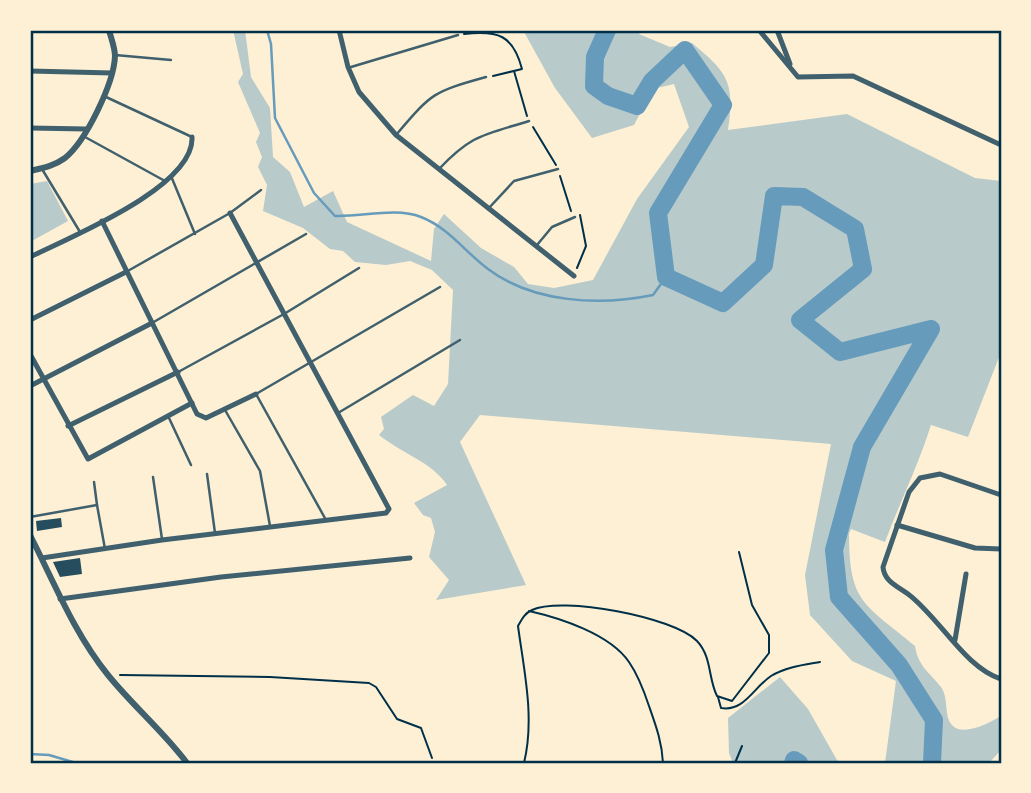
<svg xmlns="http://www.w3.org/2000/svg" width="1031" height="793" font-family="'Roboto Condensed',sans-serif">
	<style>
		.green { fill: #b9caca }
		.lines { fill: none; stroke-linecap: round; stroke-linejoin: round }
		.stream { stroke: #669bbc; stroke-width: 2.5 }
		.river { stroke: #669bbc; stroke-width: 18 }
		.building { fill: #264d5e }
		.path { stroke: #003049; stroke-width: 2 }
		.service { stroke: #3f606c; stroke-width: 2.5 }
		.minor { stroke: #3f606c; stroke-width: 5 }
		.tertiary { stroke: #3f606c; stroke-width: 6 }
		.neatline { fill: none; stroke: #003049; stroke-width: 2.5 }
	</style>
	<rect width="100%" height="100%" fill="#fdf0d5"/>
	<!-- green -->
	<g class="green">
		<path d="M233,30H245L251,77L270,108L273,157L290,172L304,207L333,191L347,222L431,261L434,229L444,214L481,248L514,267L528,284L554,288L593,280L637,199L689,127L674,84L653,89L634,125L592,138L555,88L523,30H641L639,34L670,47L692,43C728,73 735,82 728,130L847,114L975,178L1001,181V352L968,437L931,425C918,466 900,502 885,542L851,529L849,534C849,604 865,604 915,646C918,666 929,672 941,687C946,694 946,704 947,713C951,744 987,724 1001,716V750L989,763H885L896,681L852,661L810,615L805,575L831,444L480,415L460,442L526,585L436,600L449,580L429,557L435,532L431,518L423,515L414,503L447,485C432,462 401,453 379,435L384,429L381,417L413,395L434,406L448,384L453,290L432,270L410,261L386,265L355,262L343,251L330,249L303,228L263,211L267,185L258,167L262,157L256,142L260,133L238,82L243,74Z"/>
		<path d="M47,181L68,221L30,242V184Z"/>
		<path d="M780,677L808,709L837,760L842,763H733L729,753L728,718Z"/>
	</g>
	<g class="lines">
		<!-- stream -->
		<g class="stream">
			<path d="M267,30L271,44L275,118L314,193L335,216C362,217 396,207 421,217C449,228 464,251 488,269C533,303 600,306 653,295L666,277"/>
			<path d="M30,754L49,755L76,763"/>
		</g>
		<!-- river -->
		<g class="river">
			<path d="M607,30L595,57L594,86L608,96L637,106L652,81L685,50L723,105L658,213L666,277L723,303L764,265L774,196L803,197L855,229L863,269L800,320L840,352L931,329L862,447L834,550L839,597L899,665L934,720L932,763"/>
			<path d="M793,763L794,760L799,763"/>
		</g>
	</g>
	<!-- building -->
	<g class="building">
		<path d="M61,518L62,527L37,531L36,521Z"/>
		<path d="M80,558L82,574L60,577L53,562Z"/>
	</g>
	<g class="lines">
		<!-- path -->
		<g class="path">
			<path d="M464,34C498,30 513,35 522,69L493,76"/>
			<path d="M514,71L527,116"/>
			<path d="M533,127L556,165"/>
			<path d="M560,176L571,211"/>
			<path d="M577,268L586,246L580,215"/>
			<path d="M529,611C560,618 610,634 629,662C638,675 644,691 649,706C656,726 662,742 663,763"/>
			<path d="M120,675L270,677L369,683L376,687L397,719L421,728L432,758"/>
			<path d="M718,697L721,708C744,712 753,688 771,676C786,667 803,665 820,662"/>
			<path d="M524,763C535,718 524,671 518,626C522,619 525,613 532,610C562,596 674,617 697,641C712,657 708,678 717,696L732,701L769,653V635L752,605L739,552"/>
			<path d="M735,763L742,746"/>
		</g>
		<!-- service -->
		<g class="service">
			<path d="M115,55L171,60"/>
			<path d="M351,67L458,35"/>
			<path d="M106,97L192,137"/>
			<path d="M396,135C432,93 432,92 486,77"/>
			<path d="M85,137L165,181"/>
			<path d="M42,169L80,232"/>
			<path d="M439,169C472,134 484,135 529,121"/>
			<path d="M171,176L195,234"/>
			<path d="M488,209L514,181L558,169"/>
			<path d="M537,245L552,227L575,217"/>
			<path d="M126,272L230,213L261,190"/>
			<path d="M152,323L306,234"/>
			<path d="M180,371L284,314L359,268"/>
			<path d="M225,410L260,471L270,526"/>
			<path d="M338,413L460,340"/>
			<path d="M169,418L191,465"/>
			<path d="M207,474L215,533"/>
			<path d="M153,477L162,539"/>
			<path d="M94,482L97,505"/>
			<path d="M30,517L97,505L105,549"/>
			<path d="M326,520L256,394L440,287"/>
		</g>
		<!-- minor -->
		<g class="minor">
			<path d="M339,30L348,67L359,92L396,135L574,276"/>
			<path d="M759,30L798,77L853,76L1001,145"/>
			<path d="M777,30L790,64"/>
			<path d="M30,71L112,73"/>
			<path d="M30,128L86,129"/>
			<path d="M102,221L197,414L206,418L256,394"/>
			<path d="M30,257C68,238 195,187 192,137"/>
			<path d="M30,320L126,272"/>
			<path d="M30,354L88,459L192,403"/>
			<path d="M30,386L152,323"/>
			<path d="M68,426L178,372"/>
			<path d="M1001,495L940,474L920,478L909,492L883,567C884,581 897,586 908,594C939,617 965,668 1001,679"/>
			<path d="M897,525L975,548L1001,549"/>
			<path d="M42,558L162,540L386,513L389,509L230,213"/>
			<path d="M60,599L221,577L410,558"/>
			<path d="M955,640L966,574"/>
		</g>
		<!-- tertiary -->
		<g class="tertiary">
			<path d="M30,171C43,168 54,166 65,158C86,141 114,83 115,56C115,48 111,38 109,30"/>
			<path d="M30,535C54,582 74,633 108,675C133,706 163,731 187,763"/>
		</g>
	</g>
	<!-- border -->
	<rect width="1031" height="793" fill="none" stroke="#fdf0d5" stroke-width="63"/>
	<rect x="32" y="32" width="968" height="730" class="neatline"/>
</svg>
